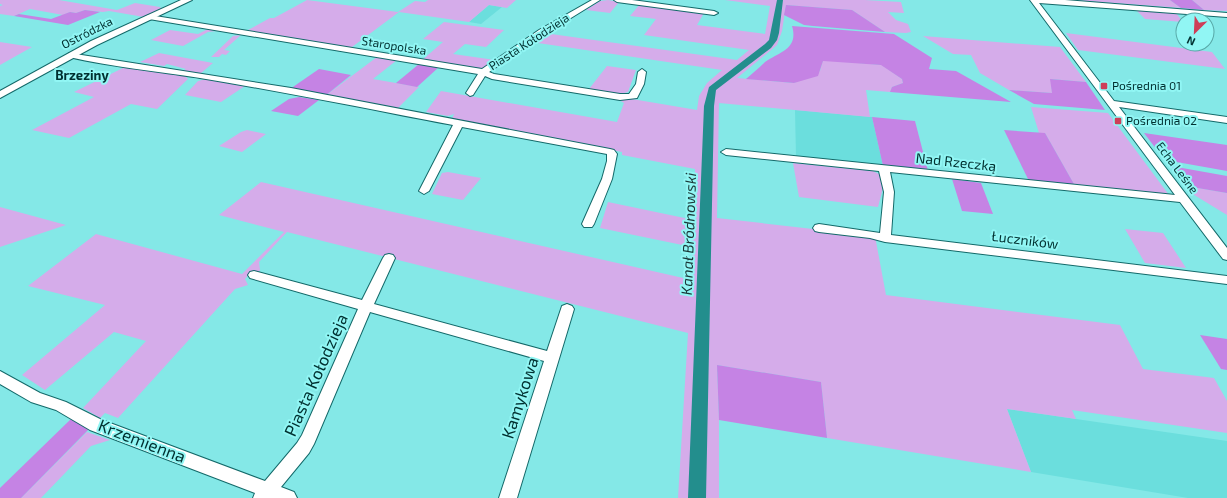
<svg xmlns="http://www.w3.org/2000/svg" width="1227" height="498" font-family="'Exo 2',sans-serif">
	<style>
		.built { fill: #6bdedd }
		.green { fill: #d5acea }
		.forest { fill: #c583e4 }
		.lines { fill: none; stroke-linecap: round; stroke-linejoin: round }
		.canal { fill: #238e8d; fill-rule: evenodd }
		.minor-casing { stroke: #136969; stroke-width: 2 }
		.tertiary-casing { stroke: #136969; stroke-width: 2 }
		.minor { fill: #fff; fill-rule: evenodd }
		.tertiary { fill: #fff; fill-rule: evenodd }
		.poi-dot { fill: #ce3e58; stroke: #91f6f4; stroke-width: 1.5 }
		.labels { text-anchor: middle; stroke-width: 4; stroke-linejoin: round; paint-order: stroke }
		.far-street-label { font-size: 12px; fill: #003030; stroke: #91f6f4 }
		.far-poi-label { font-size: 12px; fill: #003030; stroke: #91f6f4; text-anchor: start }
		.far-quarter-label { font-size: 13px; font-weight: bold; fill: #003030; stroke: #91f6f4 }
		.street-label { font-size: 14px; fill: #003030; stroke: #91f6f4 }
		.water-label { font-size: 15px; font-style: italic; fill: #1a3838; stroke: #91f6f4 }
		.near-street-label { font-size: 17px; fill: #003030; stroke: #91f6f4 }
	</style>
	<rect width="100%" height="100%" fill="#84e8e7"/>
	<!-- built -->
	<g class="built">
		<path d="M489,5L502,7L481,24L469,22Z"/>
		<path d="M795,110L872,117L883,166L796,157Z"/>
		<path d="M1007,409L1227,441V498H1188L1031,472Z"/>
	</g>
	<!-- green -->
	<g class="green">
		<path d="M0,0H59L117,10L135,3L160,7L162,9L144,17L109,11L103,12L85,10L76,13L70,12L63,15L30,9L14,16L0,14V6L3,5L0,4Z"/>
		<path d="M307,0L398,12L415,1L425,2L428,0H516L507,8L489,5L469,22L399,12L352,47L344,48L248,32V30L270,18H274Z"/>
		<path d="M608,0L619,2L610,13L586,10L600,1Z"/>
		<path d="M725,0H865L901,2L904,13L888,12L896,20L908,24L911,32L906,33L885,32L852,10L786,5L782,31L777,45L737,78L794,83L820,71L823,60L882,65L902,79L903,83L892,87L890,92L866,90L870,117L719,103L717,218L875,236L886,295L1120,325L1143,369L1214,378L1227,401V433L1072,410L1076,419L1007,409L1031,472L827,438L821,382L717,365L719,420V498H678L688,333L287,232L259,262L260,270L257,274L251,272L245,279L248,285L235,289L118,418L105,413L100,418L83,408L146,341L114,332L45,390L22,375L105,305L28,286L96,234L242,274L284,232L219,215L261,182L692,280V247L600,228L608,202L694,220L695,169L622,155V152L452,119L454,114L448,116L426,112L441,91L617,122L624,103L619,100L632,99L697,110L699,96L707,83L722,70L531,42L544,33L737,60L749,50L644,35L656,19L630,16L640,4L704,13L697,25L765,34L770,6Z"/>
		<path d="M1074,0H1170L1181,8Z"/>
		<path d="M1192,0H1227V11L1204,10Z"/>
		<path d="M1136,10L1176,13L1183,22L1145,19Z"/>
		<path d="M444,22L504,30L486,47L465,44L453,54L495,60L483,69L477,70L421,61L443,42L423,39Z"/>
		<path d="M208,29L216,31L208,32L183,46L151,40L170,30L198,34Z"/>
		<path d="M1066,33L1212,52L1225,69L1078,50Z"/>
		<path d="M241,35L224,50L230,51L226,55L222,54L219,57H211L233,36Z"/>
		<path d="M923,36L1060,47L1086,82L1051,79L1052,93L1009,90L980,73L971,55L953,54Z"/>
		<path d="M0,42L32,47L0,65Z"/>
		<path d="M159,53L213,63L201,73L182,71L186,69L167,64L164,66L140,62Z"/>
		<path d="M377,57L397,60L373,79L419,87L397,109L325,96Z"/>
		<path d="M607,66L636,70L628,92L620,94L589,89Z"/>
		<path d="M125,67L184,75L188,79L157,109L131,104L69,138L32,130L94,97L74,92Z"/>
		<path d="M206,79L245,86L221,102L185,95L198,81Z"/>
		<path d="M1031,107L1108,113L1169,195L1075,186L1045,133H1039Z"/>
		<path d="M247,130L266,134L242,152L219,146L241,132Z"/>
		<path d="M793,163L873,171L879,174L883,188L878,207L799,197Z"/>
		<path d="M448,172L481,178L463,200L432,194L442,173Z"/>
		<path d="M1186,186L1227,193V215L1191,193Z"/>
		<path d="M0,207L66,225L0,247Z"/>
		<path d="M1125,229L1163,233L1186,268L1145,263Z"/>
		<path d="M87,432L110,440L91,446L41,498H21Z"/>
	</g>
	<!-- forest -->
	<g class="forest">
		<path d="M1170,0H1192L1204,10L1181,8Z"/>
		<path d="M786,5L852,10L885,32L813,26L804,25L784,15Z"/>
		<path d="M85,10L100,12L68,25L14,16L19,14L51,19L70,12L76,13Z"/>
		<path d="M792,26L894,34L932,58L929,69L956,71L1011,102L890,92L892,87L903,83L902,79L881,65L823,61L818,76L794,83L746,79C752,74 759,68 765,62C779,52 799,49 792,26Z"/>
		<path d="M419,64L439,67L417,87L396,83Z"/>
		<path d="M319,69L351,75L325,96L290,89Z"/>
		<path d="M1050,79L1086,82L1105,110L1034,104L1009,90L1052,93Z"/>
		<path d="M299,97L319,100L298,116L271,111L289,99Z"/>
		<path d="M872,117L915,121L928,171L883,166Z"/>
		<path d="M1004,130L1045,133L1075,186L1029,181Z"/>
		<path d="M1144,133L1227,145V171L1171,161L1163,158Z"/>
		<path d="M1171,166L1227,176V193L1186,186Z"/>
		<path d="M952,179L981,183L993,214L962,211Z"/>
		<path d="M1200,335L1227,339V370L1221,369Z"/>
		<path d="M717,365L821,382L827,438L719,420Z"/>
		<path d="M72,418L91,427L21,498H0V488Z"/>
	</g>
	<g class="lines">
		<!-- canal -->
		<path class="canal" d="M777,0H783L779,33L777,40L771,48L716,90L714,106L706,498H688L704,106L709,87L765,44L769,40Z"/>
		<!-- minor casing -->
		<g class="minor-casing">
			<g id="minor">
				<path d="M592,0H600L545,34L489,72L494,74L620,94H629L636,84L638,72L642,69L646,72L644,84L637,98L620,100L492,79L485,76L473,95L470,96L466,93L478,74L149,19L145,17L149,15L482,69L539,30Z"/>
				<path d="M614,0H632L714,11L718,13L714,15L617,2Z"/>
				<path d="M1030,0H1065L1227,13V17L1039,3L1114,101L1227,117V123L1119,107L1227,248V260L1223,259L1180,202L890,172L894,192L891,235L1227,276V284L885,242L870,238L819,232L815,231L813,228L815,225L819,224L880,233L884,192L879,171L726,155L721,152L726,149L1175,195Z"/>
				<path d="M69,53L291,88L610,149L614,150L617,154L612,179L594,224L592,227H584L582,224L602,179L607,161V154L462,127L429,191L424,194L419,191L453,125C369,109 285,92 200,78C157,71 112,67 69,57Z"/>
				<path d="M389,254L393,255L395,258L374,304L547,351L562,306L567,304L572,306L574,309L517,498H499L544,361L370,312L314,444L309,453L281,487L294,492L297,498H253L255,493L90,430L56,410L31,402L0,384V371L40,393L66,402L102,420L265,481L297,443L302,435L358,309L250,278L248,275L250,272L254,271L362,300L383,258L385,255Z"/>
			</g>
		</g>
		<!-- tertiary casing -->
		<g class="tertiary-casing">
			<path id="tertiary" d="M181,0H192L97,45L0,98V91L91,41Z"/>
		</g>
		<!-- minor -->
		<use href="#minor" class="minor"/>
		<!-- tertiary -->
		<use href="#tertiary" class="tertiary"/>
	</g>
	<!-- markers -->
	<g class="poi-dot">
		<rect x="1100" y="82" width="8" height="8" rx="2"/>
		<rect x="1114" y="117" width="8" height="8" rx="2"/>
	</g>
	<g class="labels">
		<!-- far-street labels -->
		<g class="far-street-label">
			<text transform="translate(87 33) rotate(-27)" y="4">Ostródzka</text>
			<text transform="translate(529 42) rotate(-33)" y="4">Piasta Kołodzieja</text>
			<text transform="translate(394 46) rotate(9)" y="4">Staropolska</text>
			<text transform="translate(1177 168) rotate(53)" y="4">Echa Leśne</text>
		</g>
		<!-- far-poi labels -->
		<g class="far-poi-label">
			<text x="1112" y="90">Pośrednia 01</text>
			<text x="1126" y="125">Pośrednia 02</text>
		</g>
		<!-- far-quarter labels -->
		<g class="far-quarter-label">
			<text x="82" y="80">Brzeziny</text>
		</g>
		<!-- street labels -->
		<g class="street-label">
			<text transform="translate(956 162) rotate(6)" y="5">Nad Rzeczką</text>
			<text transform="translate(1025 240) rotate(7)" y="5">Łuczników</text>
		</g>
		<!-- water labels -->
		<g class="water-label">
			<text transform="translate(689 234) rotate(-88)" y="5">Kanał Bródnowski</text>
		</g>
		<!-- near-street labels -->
		<g class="near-street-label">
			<text transform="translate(316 375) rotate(-66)" y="6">Piasta Kołodzieja</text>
			<text transform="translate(520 398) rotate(-72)" y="6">Kamykowa</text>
			<text transform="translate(142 441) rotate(21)" y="6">Krzemienna</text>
		</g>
	</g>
	<!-- north arrow -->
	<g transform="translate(1195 32) rotate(204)"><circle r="19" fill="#91f6f4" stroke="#57a7a6"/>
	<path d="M0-3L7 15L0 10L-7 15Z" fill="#ce3e58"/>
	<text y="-6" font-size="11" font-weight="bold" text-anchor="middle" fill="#003030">N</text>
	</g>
</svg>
